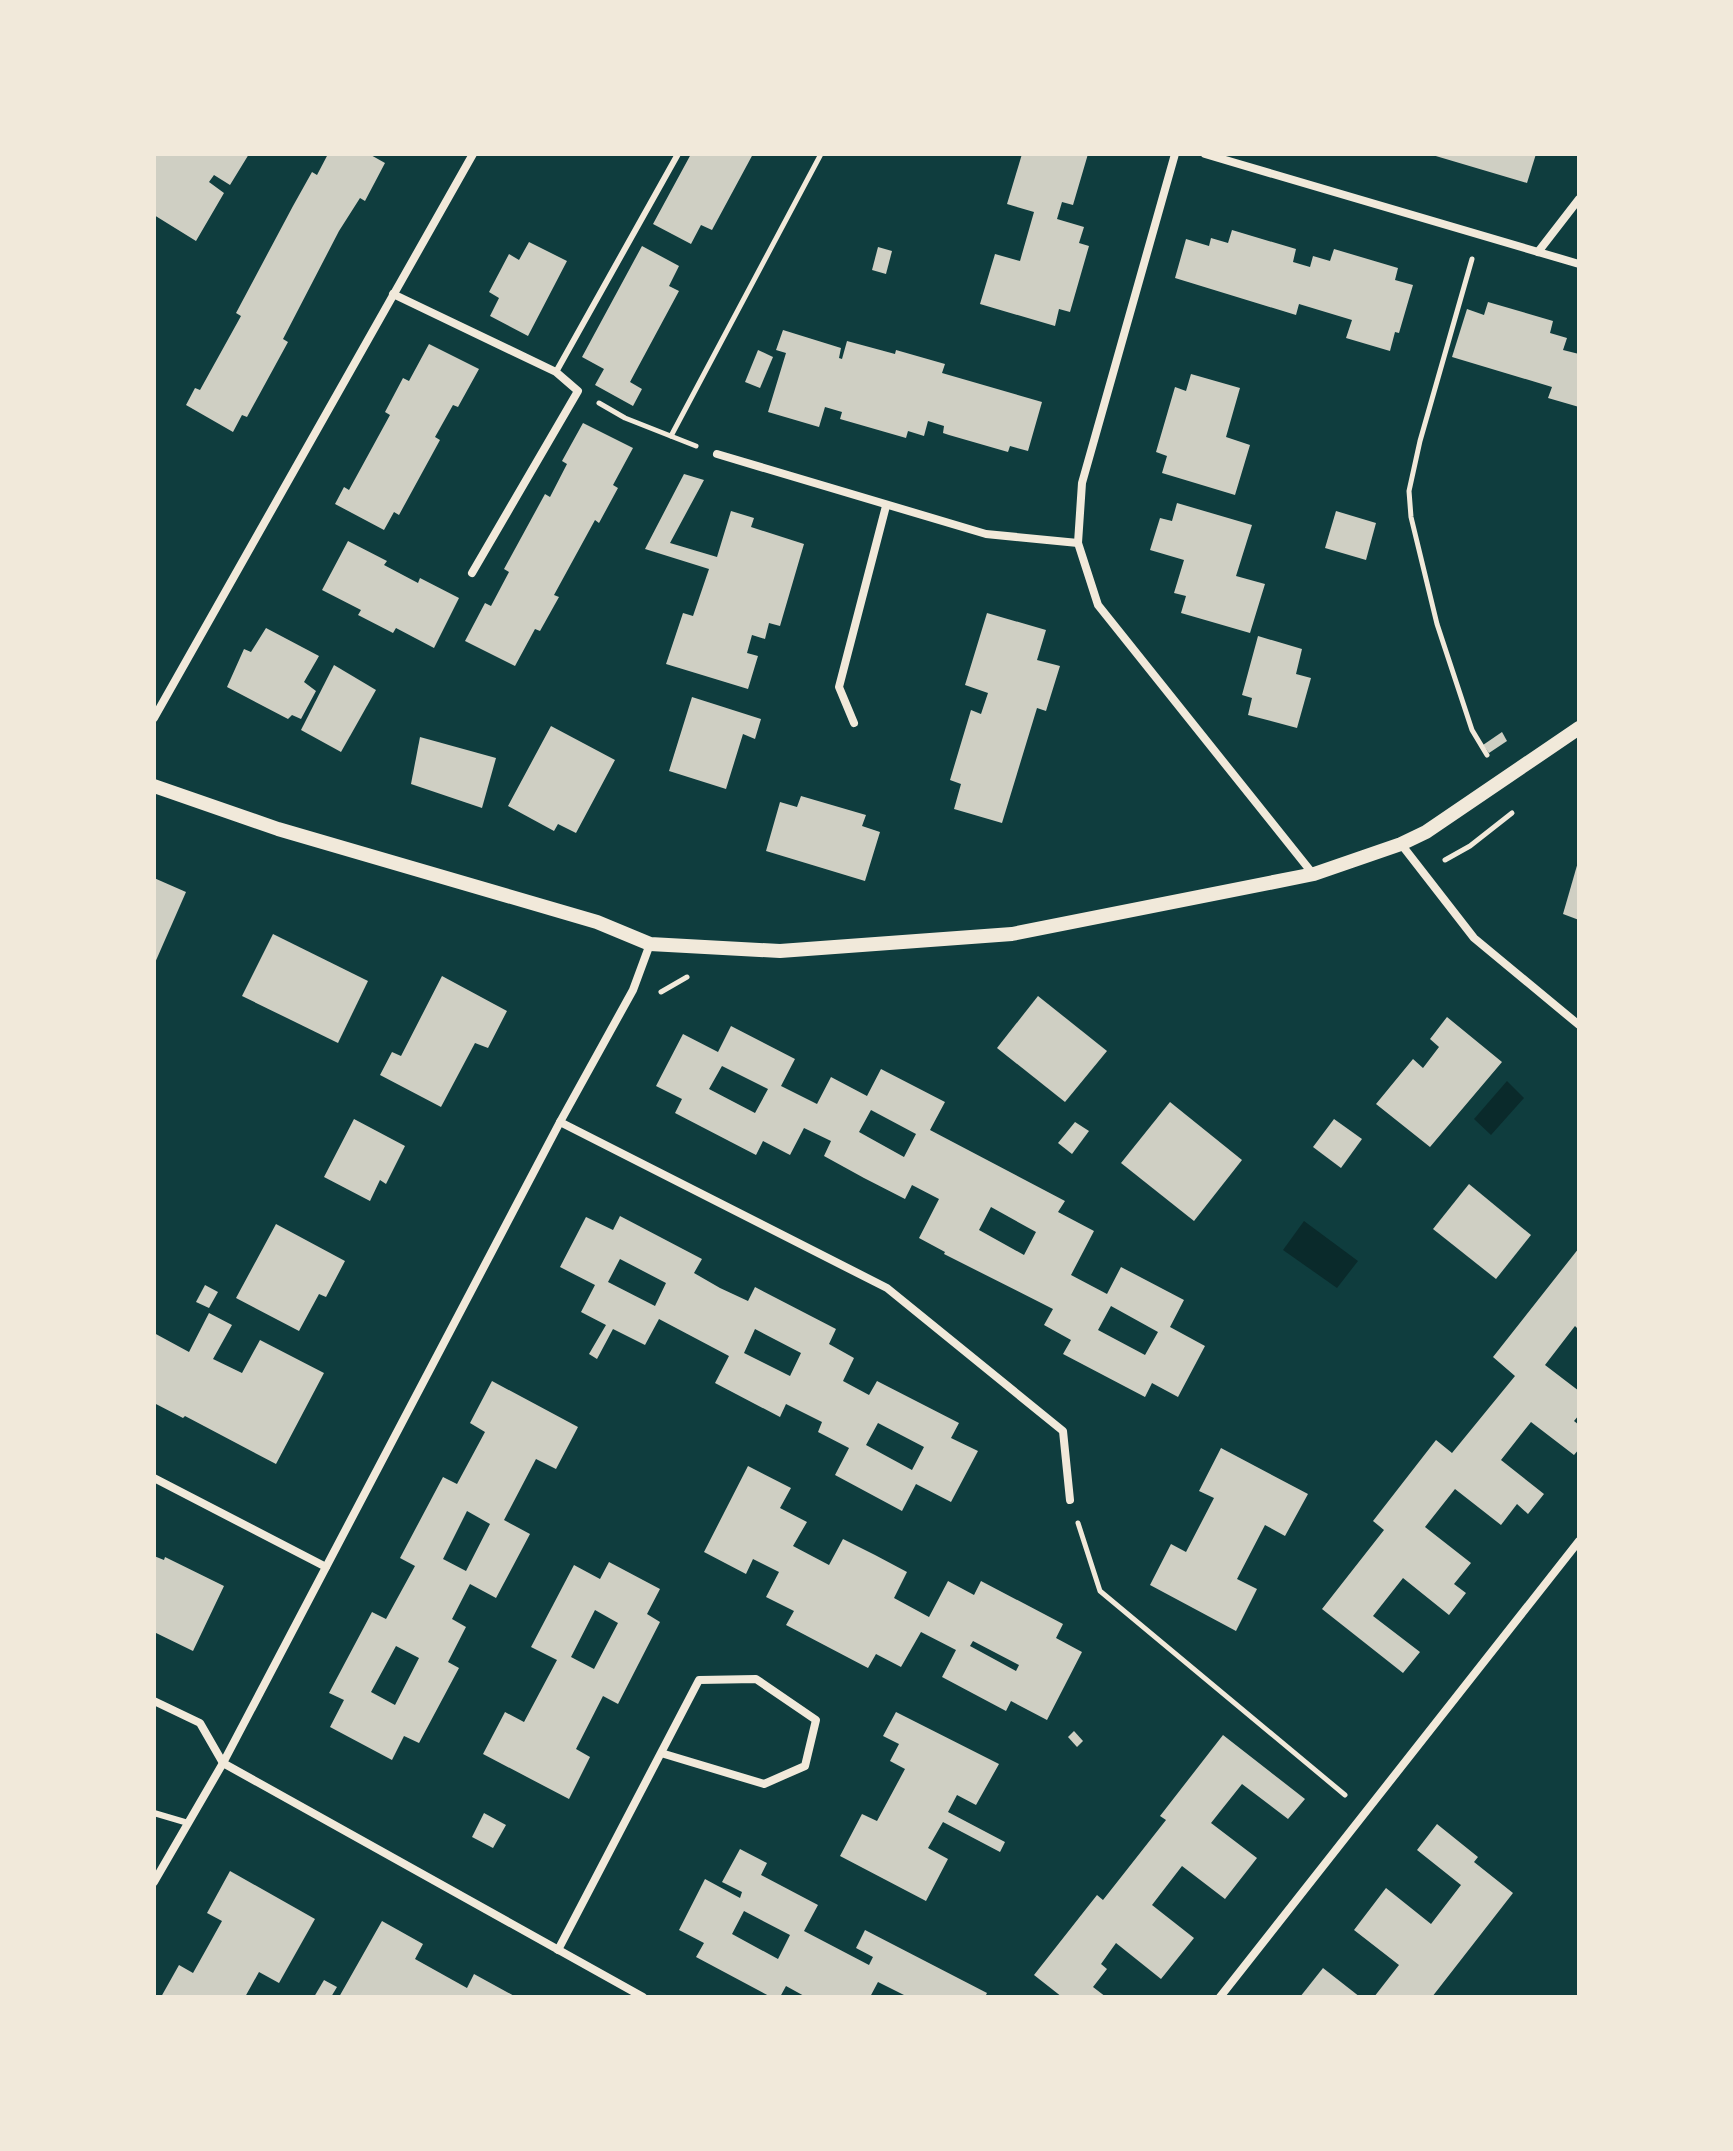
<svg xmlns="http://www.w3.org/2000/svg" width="1733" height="2151" font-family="Poppins,sans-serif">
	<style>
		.water { fill: #0a2a2b }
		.building { fill: #cfcfc3; fill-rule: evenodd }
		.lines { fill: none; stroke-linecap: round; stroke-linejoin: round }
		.path { stroke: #f1e9da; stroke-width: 5 }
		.service { stroke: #f1e9da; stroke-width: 6 }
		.minor { stroke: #f1e9da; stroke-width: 8 }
		.tertiary { stroke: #f1e9da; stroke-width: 14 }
	</style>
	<rect width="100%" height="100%" fill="#0f3d3e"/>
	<!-- water -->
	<g class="water">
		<path d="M1507,1081L1524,1098L1491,1135L1474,1119Z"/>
		<path d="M1304,1221L1358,1261L1337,1288L1283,1250Z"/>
	</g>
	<!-- building -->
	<g class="building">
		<path d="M154,154H249L230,185L214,175L209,182L224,193L196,241L154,215Z"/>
		<path d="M328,154H369L385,163L365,201L360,198L339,231L283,339L288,342L247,417L242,415L233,432L186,405L195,388L200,390L241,316L236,313L293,206L312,172L317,175Z"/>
		<path d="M691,154H753L712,230L701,225L691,244L653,224Z"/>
		<path d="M1022,154H1088L1073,205L1062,202L1057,219L1084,227L1079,243L1089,246L1070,312L1059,309L1055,326L980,304L995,254L1020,261L1034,212L1007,204Z"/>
		<path d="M1429,154H1536L1527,183Z"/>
		<path d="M1232,230L1296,249L1293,262L1310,267L1313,256L1330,261L1334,249L1398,268L1395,280L1413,285L1399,333L1395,332L1390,351L1346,338L1352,320L1299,304L1296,315L1175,278L1186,239L1209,246L1211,238L1228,243Z"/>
		<path d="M529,242L567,261L528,336L490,316L499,298L489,292L509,254L519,260Z"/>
		<path d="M642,246L679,266L669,286L679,291L630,382L642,389L633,406L595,385L604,369L582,357Z"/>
		<path d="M878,247L892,251L886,274L872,270Z"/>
		<path d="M1488,302L1553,321L1550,333L1567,338L1563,350L1579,354V407L1548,398L1552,387L1452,357L1467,309L1484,315Z"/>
		<path d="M783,330L841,348L839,358L842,359L847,341L895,354L896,350L945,364L942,373L1042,402L1028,451L1010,446L1008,452L949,435L943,433L944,426L928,421L924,436L908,431L906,438L840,419L842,412L825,407L819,427L768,412L786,353L776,350Z"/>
		<path d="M429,344L479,369L458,407L453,405L435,437L440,440L399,515L394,512L384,530L335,504L344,487L349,490L390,415L385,412L403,378L409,381Z"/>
		<path d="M758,350L773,357L760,388L745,382Z"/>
		<path d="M1191,374L1240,388L1226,437L1250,445L1235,495L1162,473L1167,456L1156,452L1175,387L1186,391Z"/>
		<path d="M583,423L633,448L613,485L618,488L599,523L595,520L554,595L559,597L540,631L535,629L515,666L465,641L485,603L491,606L509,572L504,569L545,494L550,497L567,464L562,461Z"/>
		<path d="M684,474L704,480L670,543L717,557L731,511L754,518L751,527L804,544L780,626L769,623L765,639L752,635L747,653L758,656L748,689L666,664L683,613L693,616L709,569L645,549Z"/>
		<path d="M1177,503L1252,525L1236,576L1265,584L1250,633L1181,613L1186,596L1174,593L1184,560L1150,550L1160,518L1172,521Z"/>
		<path d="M1336,511L1376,523L1366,560L1325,548Z"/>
		<path d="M348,541L387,561L384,565L418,583L420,578L459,598L434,648L396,628L393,633L358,615L361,610L322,590Z"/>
		<path d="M987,613L1046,630L1037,660L1060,666L1046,711L1037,708L1002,823L954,809L961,784L950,780L971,710L981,714L988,693L965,685Z"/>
		<path d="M266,628L319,656L304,682L316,691L301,719L292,715L288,719L227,687L244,649L251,652Z"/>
		<path d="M1258,636L1302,649L1296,674L1311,678L1297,728L1248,715L1252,698L1242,695Z"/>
		<path d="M334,665L376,690L341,752L301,730Z"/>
		<path d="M692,697L761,719L755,739L743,734L726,789L669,771Z"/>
		<path d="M551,726L615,760L576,833L558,824L554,831L508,806Z"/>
		<path d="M1502,732L1507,741L1489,753L1483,745Z"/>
		<path d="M420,737L496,758L482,808L411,784Z"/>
		<path d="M801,796L866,815L862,826L880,832L865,881L766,851L780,802L797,807Z"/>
		<path d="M1578,862H1579V920L1563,914Z"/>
		<path d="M154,878L186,892L154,965Z"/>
		<path d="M273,934L368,981L338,1043L242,996Z"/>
		<path d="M442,976L507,1011L488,1048L475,1043L441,1107L380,1075L392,1052L401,1056Z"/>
		<path d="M1038,996L1107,1051L1065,1102L997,1048Z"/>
		<path d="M1447,1017L1502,1062L1430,1147L1376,1104L1413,1059L1423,1068L1439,1047L1430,1039Z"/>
		<path d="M731,1026L795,1059L781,1086L817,1104L831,1077L867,1096L881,1069L945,1102L930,1130L1065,1201L1058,1212L1094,1231L1071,1275L1107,1294L1121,1267L1184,1300L1170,1327L1205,1346L1178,1397L1152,1383L1145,1397L1063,1354L1071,1340L1044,1325L1053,1309L944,1254L945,1252L919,1238L939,1199L912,1185L905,1199L864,1178L824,1156L831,1141L804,1128L790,1155L763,1141L756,1155L675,1113L682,1099L656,1086L683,1034L718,1052ZM722,1066L768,1089L755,1113L709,1089ZM871,1110L916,1134L904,1157L859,1132ZM991,1207L1036,1232L1024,1255L979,1230ZM1111,1306L1158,1332L1145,1355L1098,1330Z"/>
		<path d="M1170,1102L1242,1160L1194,1221L1121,1163Z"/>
		<path d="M354,1119L405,1146L386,1184L380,1180L370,1201L324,1177Z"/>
		<path d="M1334,1119L1362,1139L1341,1168L1313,1147Z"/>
		<path d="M1075,1122L1089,1131L1072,1154L1058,1143Z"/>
		<path d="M1469,1184L1531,1235L1496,1279L1433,1229Z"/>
		<path d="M620,1216L702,1259L694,1273L720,1288L748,1301L755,1287L836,1329L829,1344L854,1358L843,1381L869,1395L877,1381L959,1423L951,1438L978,1451L951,1502L916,1484L902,1511L835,1475L849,1448L818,1432L822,1422L786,1404L780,1417L715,1383L729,1356L659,1319L645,1345L613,1329L597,1359L589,1354L606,1325L581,1312L595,1285L560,1267L586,1217L613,1230ZM620,1259L666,1283L655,1306L608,1282ZM755,1329L801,1353L790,1376L744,1353ZM878,1423L924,1447L912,1470L866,1445Z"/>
		<path d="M276,1224L345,1261L326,1297L319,1294L299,1331L236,1298Z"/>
		<path d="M1579,1248V1330L1575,1326L1545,1365L1579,1391V1415L1574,1421L1579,1425V1449L1574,1455L1531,1422L1501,1460L1544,1494L1528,1514L1517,1504L1501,1525L1455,1489L1425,1527L1471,1563L1454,1584L1466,1593L1449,1615L1403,1578L1373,1616L1420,1652L1403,1673L1322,1609L1384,1530L1373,1521L1436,1440L1452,1453L1515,1376L1493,1357Z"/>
		<path d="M205,1285L218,1292L209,1308L196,1302Z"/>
		<path d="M209,1313L232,1325L213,1359L242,1373L260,1340L324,1373L276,1464L185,1416L183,1418L154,1403V1333L189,1352Z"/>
		<path d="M492,1381L578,1427L556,1469L536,1459L504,1520L530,1534L496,1598L470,1584L452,1619L466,1627L448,1662L459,1668L419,1743L404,1736L392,1760L330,1727L344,1700L329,1693L372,1612L386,1619L415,1566L400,1558L443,1477L457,1484L485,1432L470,1423ZM467,1511L490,1524L466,1571L443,1559ZM396,1646L419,1658L395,1705L371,1692Z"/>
		<path d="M1221,1448L1308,1494L1285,1536L1265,1525L1237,1579L1257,1589L1236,1631L1150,1585L1171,1544L1186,1552L1214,1498L1199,1491Z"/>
		<path d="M748,1466L791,1488L780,1508L807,1522L793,1546L829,1565L843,1539L875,1555L907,1572L894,1598L929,1617L948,1581L974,1595L981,1581L1063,1624L1056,1638L1082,1652L1047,1720L1011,1701L1006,1711L942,1677L956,1650L921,1632L901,1667L876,1654L868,1668L786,1625L794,1611L766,1597L779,1572L753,1559L746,1574L704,1552ZM973,1641L1019,1665L1016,1671L970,1646Z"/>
		<path d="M154,1556L164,1560L165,1557L224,1586L193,1651L154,1632Z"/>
		<path d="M609,1562L660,1589L647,1614L660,1622L618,1704L603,1696L576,1749L590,1757L569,1799L483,1754L505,1712L524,1722L557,1660L531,1647L574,1565L600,1579ZM595,1610L618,1623L594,1669L571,1657Z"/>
		<path d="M896,1712L999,1764L976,1805L957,1795L948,1812L1005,1842L1000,1852L943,1822L928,1848L948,1859L926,1901L840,1856L862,1814L877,1821L905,1769L890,1761L899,1744L883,1736Z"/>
		<path d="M1074,1731L1083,1741L1077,1747L1068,1737Z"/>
		<path d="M1223,1735L1305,1799L1288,1819L1242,1784L1211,1823L1257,1858L1225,1899L1182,1866L1152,1905L1194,1938L1161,1979L1116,1943L1101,1964L1107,1969L1093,1987L1106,1997H1062L1034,1975L1097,1895L1103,1900L1166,1820L1160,1816Z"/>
		<path d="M484,1813L506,1825L493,1848L472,1837Z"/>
		<path d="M1437,1824L1478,1857L1474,1862L1513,1893L1432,1997H1374L1399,1965L1354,1930L1386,1888L1431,1924L1461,1885L1417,1850Z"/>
		<path d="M740,1849L767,1863L761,1875L818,1905L804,1931L869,1965L873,1957L856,1948L865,1930L987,1993L985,1997H908L878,1982L870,1997H806L786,1986L780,1997H771L696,1957L704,1943L679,1930L705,1879L740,1898L742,1892L722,1882ZM744,1911L790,1935L778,1959L732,1934Z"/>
		<path d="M230,1871L315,1919L279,1983L259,1972L245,1997H161L179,1965L193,1973L207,1948L222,1921L207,1913Z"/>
		<path d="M382,1921L423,1944L415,1959L467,1988L474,1974L516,1997H339Z"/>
		<path d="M1323,1968L1360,1997H1300Z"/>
		<path d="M324,1980L337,1987L331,1997H314Z"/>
	</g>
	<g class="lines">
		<!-- path -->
		<g class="path">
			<path d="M1472,259L1420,441L1409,491L1411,517L1437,624L1472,730L1487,755"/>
			<path d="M599,403L625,418L696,446"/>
			<path d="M671,436L821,154"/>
			<path d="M1445,860L1470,846L1512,813"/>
			<path d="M661,992L687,977"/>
			<path d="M1078,1523L1100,1591L1345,1795"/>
		</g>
		<!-- service -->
		<g class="service">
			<path d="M556,372L678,154"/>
			<path d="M154,1813L188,1823"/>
		</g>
		<!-- minor -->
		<g class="minor">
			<path d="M1175,154L1082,483L1078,543L1098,605L1313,874"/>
			<path d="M1205,154L1579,264"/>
			<path d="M1538,252L1579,199"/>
			<path d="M393,294L556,372L578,391L472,573"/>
			<path d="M717,454L986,534L1078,543"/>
			<path d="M154,718L473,154"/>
			<path d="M854,723L839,687L886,506"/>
			<path d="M1401,844L1474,938L1579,1025"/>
			<path d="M560,1122L887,1288L1063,1431L1070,1500"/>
			<path d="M154,1478L326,1567"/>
			<path d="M154,1701L200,1723L223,1763L643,1997"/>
			<path d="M154,1882L223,1763L560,1122L633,990L650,944"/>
			<path d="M558,1950L699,1680L756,1679L816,1720L805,1766L764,1784L661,1753"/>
			<path d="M1220,1997L1579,1541"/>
		</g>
		<!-- tertiary -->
		<path class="tertiary" d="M154,786L278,829L597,922L650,944L780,951L1012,934L1314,874L1401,844L1426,832L1579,728"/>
	</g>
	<!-- border -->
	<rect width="1733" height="2151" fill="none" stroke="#f1e9da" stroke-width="312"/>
</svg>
